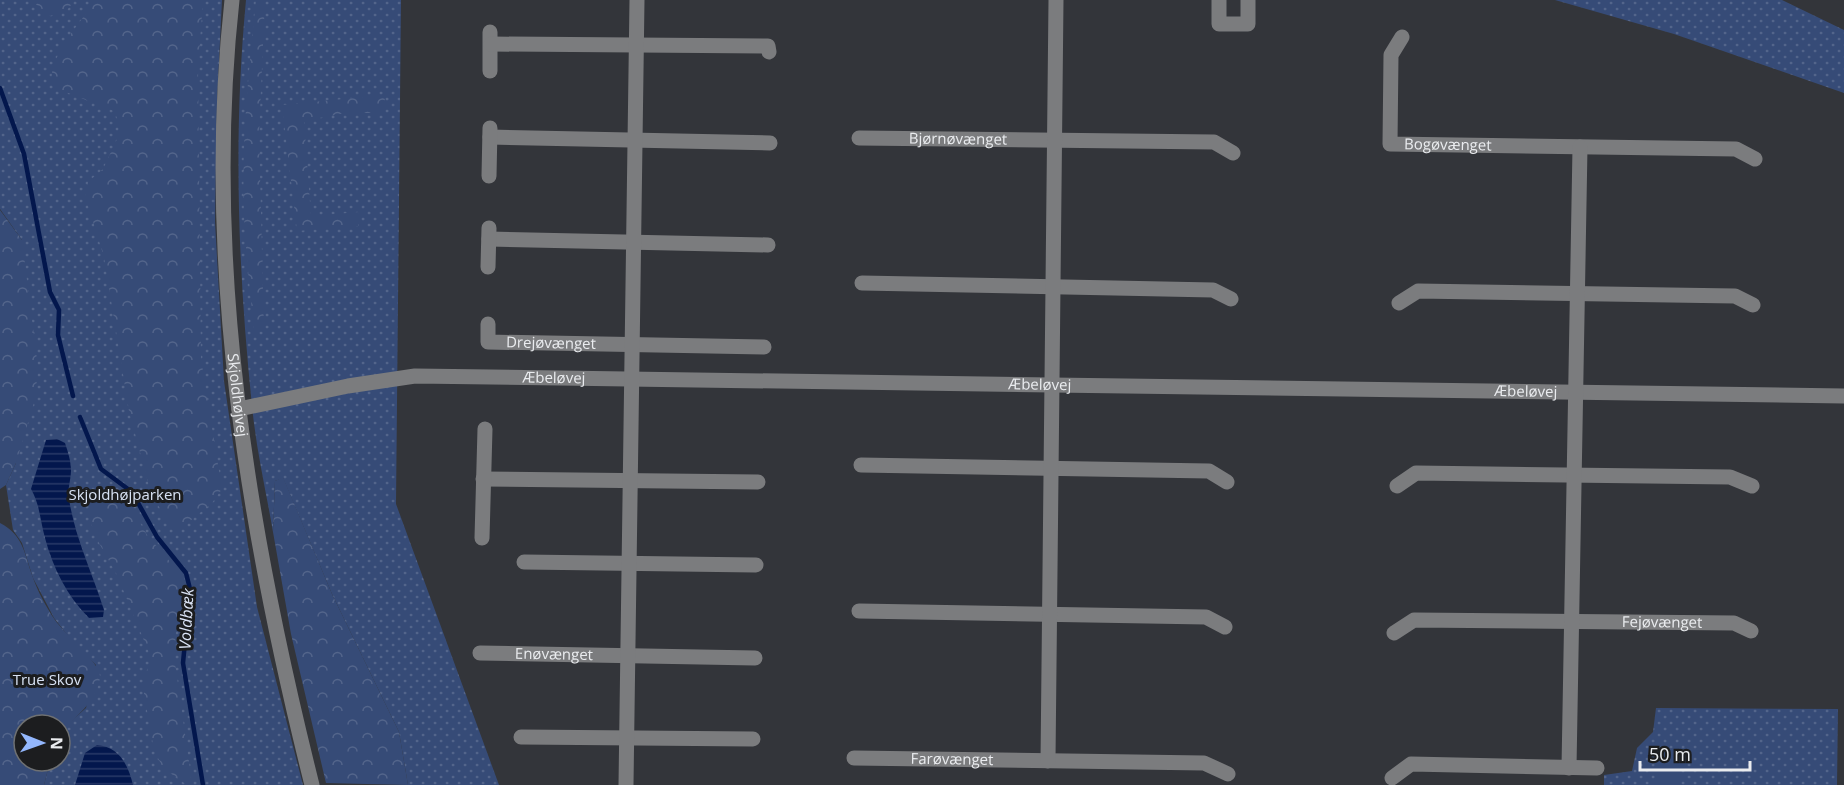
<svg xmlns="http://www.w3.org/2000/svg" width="1844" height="785" font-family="'Open Sans',sans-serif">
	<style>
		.grass { fill: url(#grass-dots) }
		.forest { fill: url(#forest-crowns) }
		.pitch { fill: #364b77 }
		.water { fill: url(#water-rules) }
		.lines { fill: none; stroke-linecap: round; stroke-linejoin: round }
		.stream { stroke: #03174d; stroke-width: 4.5 }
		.minor { stroke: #7b7c7e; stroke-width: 15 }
		.labels { text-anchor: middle; stroke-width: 6; stroke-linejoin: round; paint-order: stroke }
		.street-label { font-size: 15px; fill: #eaecef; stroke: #1c1d1f }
		.park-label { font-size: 15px; fill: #d8e2f4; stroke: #1c1d1f }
		.water-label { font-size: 16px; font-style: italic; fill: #dbe4f6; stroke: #1c1d1f }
	</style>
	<defs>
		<pattern id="grass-dots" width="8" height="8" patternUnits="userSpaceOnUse" patternTransform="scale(1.5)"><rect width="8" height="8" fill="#364b77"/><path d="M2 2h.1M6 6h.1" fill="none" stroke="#53658b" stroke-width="1.8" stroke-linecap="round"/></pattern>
		<pattern id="forest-crowns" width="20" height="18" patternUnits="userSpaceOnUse" patternTransform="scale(1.5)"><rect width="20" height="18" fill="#364b77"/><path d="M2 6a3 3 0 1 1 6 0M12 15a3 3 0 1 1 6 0" fill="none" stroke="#53658b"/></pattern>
		<pattern id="water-rules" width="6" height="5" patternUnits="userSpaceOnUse" patternTransform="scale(1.5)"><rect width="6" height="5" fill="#03174d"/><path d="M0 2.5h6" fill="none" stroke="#283967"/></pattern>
	</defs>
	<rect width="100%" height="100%" fill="#33353a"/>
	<!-- grass -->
	<g class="grass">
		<path d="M0,0H222L217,102L215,222L224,381L257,607L303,785H44L50,761H60V736L67,725L86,708L96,665L73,642L54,618L33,578L22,543L13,530L6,485L16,463L22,240L0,209Z"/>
		<path d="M246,0H401L396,504L499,785H408L399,732L332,594L283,478L275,481L273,532C266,491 256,448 252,406C238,271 233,136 246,0Z"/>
		<path d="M1555,0H1782L1844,30V93L1674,34Z"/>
		<path d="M1656,708L1838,709L1837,785H1604V775L1632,771L1637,748L1653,732Z"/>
	</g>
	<!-- forest -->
	<g class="forest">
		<path d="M31,0H75L67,10L50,16Z"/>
		<path d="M96,0H203L198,68L201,361L222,489L212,503L179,530L163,515L149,486L129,411L104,257L85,196L88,182L103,169L118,137L119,123L114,111L53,87C44,61 81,22 96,0Z"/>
		<path d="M256,0H265L259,134L264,331L254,332C251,299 247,265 245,232C240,155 248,77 256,0Z"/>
		<path d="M385,95L384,113H345L304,121L311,216L359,212L358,226L297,231L282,105Z"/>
		<path d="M0,210L22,240L38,368L35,399L16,463L6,485L0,489Z"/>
		<path d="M283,477L332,594L399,732L408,785L326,783L291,634L273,532L275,481Z"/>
		<path d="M110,493H120L127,500L147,535L184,578L185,592L176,631L174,656L191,776L190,783L187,785L163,768L154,750L144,694V676L152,660L117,575L99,543L90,521L91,508Z"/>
		<path d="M0,523C23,535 24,552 32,575C37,590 46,607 55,620C64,633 100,663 100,676C98,703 73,716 60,736V725H24V761H50L44,785H0Z"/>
	</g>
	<!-- pitch -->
	<path class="pitch" d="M1659,750L1677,751L1681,755V785H1656V753Z"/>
	<!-- water -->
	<g class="water">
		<path d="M57,439L65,443C68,452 71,461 71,471C71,480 67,489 69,499C75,538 92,572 104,610L103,617L89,618C67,596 53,568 45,538C40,520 40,505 31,489L46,440Z"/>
		<path d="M97,745C119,747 128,764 133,785H75L85,753Z"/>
	</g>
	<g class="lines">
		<!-- stream -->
		<g class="stream">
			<path d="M0,88L24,154L50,292L59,310L58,335L73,396"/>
			<path d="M80,417L101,469L132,492L157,537L186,573L190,589L183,663L203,785"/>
		</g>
		<!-- minor -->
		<g class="minor">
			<path id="s1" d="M232,0C203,263 248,530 312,785"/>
			<path d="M1219,0V24H1248V0"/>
			<path d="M490,32V71"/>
			<path id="s2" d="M1402,37L1391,55L1390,144L1736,149L1755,159"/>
			<path d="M491,44L768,46L769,52"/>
			<path d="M490,137L770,143"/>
			<path id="s3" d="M859,138L1214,142L1233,153"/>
			<path d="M489,176L490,128"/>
			<path d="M489,239L768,245"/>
			<path d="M488,267L489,228"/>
			<path d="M862,283L1213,290L1231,299"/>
			<path d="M1399,303L1418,291L1735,296L1753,305"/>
			<path id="s4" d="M488,324V342L764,347"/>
			<path id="s5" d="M239,409L348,386L415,376L1844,396"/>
			<path d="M861,465L1209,471L1227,482"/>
			<path d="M483,479L758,482"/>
			<path d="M1397,486L1416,473L1730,477L1752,486"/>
			<path d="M482,538L485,429"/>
			<path d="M524,562L756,565"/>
			<path d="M859,611L1206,617L1225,627"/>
			<path id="s6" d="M1394,633L1414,620L1734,623L1751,631"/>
			<path id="s7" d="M480,653L755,658"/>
			<path d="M521,737L753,739"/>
			<path id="s8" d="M854,758L1204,763L1228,774"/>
			<path d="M1048,761L1056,0"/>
			<path d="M1569,768L1580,147"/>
			<path d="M1392,778L1411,764L1597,768"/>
			<path d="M626,785L637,0"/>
		</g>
	</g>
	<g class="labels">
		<!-- street labels -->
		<g class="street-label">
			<text dy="5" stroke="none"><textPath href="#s3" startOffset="99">Bjørnøvænget</textPath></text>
			<text dy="5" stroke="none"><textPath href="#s2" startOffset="168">Bogøvænget</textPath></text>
			<text dy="5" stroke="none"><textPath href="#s4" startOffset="81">Drejøvænget</textPath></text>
			<text dy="5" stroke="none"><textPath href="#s5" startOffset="318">Æbeløvej</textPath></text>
			<text dy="5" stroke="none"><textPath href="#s5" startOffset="804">Æbeløvej</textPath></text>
			<text dy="5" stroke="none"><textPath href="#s5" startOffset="1290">Æbeløvej</textPath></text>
			<text dy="5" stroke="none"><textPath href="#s1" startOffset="396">Skjoldhøjvej</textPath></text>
			<text dy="5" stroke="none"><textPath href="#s6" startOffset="272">Fejøvænget</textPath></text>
			<text dy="5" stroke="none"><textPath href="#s7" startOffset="74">Enøvænget</textPath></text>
			<text dy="5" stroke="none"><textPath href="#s8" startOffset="98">Farøvænget</textPath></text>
		</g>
		<!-- park labels -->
		<g class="park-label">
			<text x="125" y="500">Skjoldhøjparken</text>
			<text x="47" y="685">True Skov</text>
		</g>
		<!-- water labels -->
		<g class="water-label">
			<text transform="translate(186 619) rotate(-87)" y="6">Voldbæk</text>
		</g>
	</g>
	<!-- north arrow -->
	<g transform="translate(42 743) rotate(91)"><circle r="28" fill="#1c1d1f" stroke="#6e7072" stroke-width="1.5"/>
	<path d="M0-4.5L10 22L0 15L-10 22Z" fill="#93b7fd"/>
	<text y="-9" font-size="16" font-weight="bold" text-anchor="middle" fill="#eaecef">N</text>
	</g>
	<!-- scale -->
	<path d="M1640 761v9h110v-9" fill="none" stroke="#eaecef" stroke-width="3"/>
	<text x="1649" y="761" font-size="18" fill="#eaecef" stroke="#1c1d1f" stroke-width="4.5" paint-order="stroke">50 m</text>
</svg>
